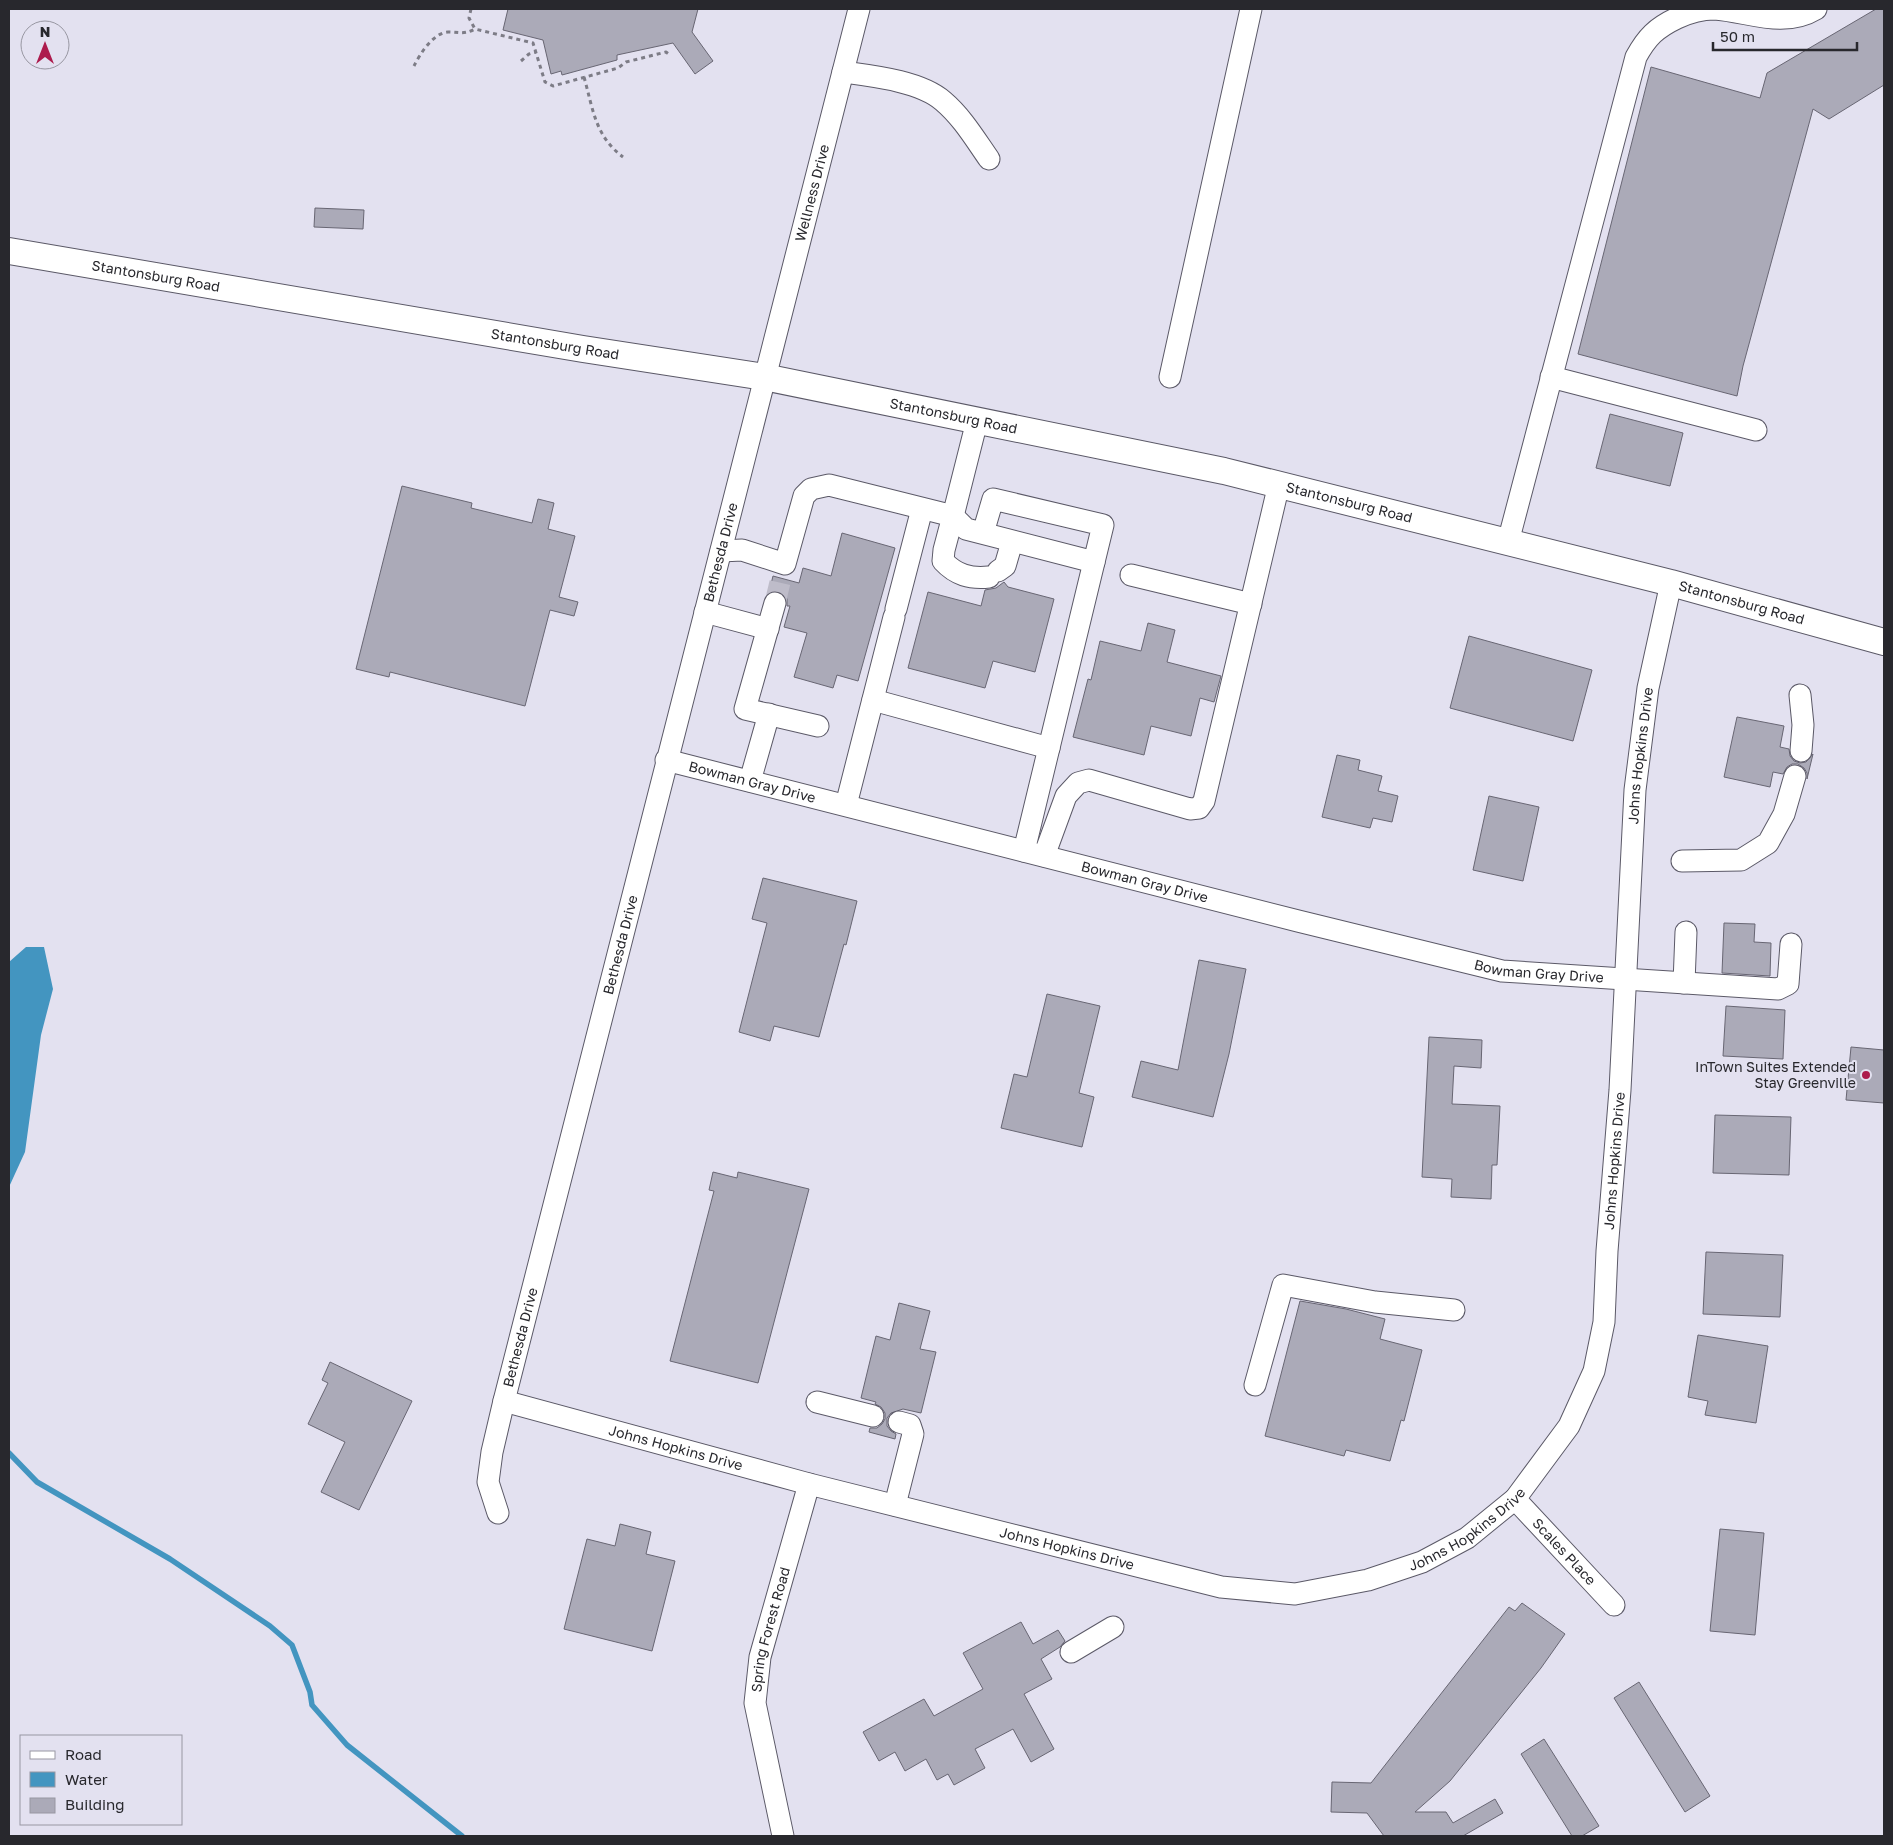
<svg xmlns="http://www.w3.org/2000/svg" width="1893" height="1845" font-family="'Golos Text',sans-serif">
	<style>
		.water { fill: #4395c0 }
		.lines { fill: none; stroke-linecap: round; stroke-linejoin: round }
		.stream { stroke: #4395c0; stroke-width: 5.5 }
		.building { fill: #abaab8; stroke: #686673 }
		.minor-tunnel { stroke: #bebcc9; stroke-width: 21; stroke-dasharray: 21 11; stroke-linecap: butt }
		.minor-casing { stroke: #5b5967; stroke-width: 23 }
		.major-casing { stroke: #5b5967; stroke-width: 28 }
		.path { stroke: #7d7c86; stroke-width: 3; stroke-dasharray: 4 4; stroke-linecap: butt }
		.minor { stroke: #fff; stroke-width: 21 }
		.major { stroke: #fff; stroke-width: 26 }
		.poi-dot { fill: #ad1b4d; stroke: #e3e1f0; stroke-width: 2 }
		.labels { text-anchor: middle; stroke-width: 4; stroke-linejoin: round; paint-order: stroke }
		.street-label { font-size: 14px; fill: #28282d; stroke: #e3e1f0 }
		.poi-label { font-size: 14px; fill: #28282d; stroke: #e3e1f0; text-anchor: end }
	</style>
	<rect width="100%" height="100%" fill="#e3e1f0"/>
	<!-- water -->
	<path class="water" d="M26,947H44L53,989L41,1035L25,1152L9,1187V962Z"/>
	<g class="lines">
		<!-- stream -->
		<path class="stream" d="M9,1453L37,1482L170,1559L270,1626L292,1645L310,1692L312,1705L347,1745L462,1836"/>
	</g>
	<!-- building -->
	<g class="building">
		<path d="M508,9H698L692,32L713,61L695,74L673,43L617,55V60L562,75L561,71L551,74L543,40L503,30Z"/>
		<path d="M1876,9H1884V85L1829,119L1813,109L1743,366L1737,396L1578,354L1651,67L1760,98L1767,73Z"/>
		<path d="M315,208L364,210L363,229L314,227Z"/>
		<path d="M1610,414L1683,433L1670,486L1596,468Z"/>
		<path d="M402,486L472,503L471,508L532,523L538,499L554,503L548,529L575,536L559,597L578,602L574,616L550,610L525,706L390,672L389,677L356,669Z"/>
		<path d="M842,533L895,548L858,681L837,675L833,688L794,677L807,633L784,627L790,606H787V599L784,594L778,591L769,592L773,576L799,583L803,568L831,576Z"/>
		<path d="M1004,582L1008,587L1054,599L1035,672L993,661L985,688L908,668L928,592L981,606L985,590L996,588Z"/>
		<path d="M1148,623L1175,630L1167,662L1221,676L1214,702L1200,698L1191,736L1151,726L1144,755L1073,737L1088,679L1091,680L1100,641L1141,651Z"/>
		<path d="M1469,636L1592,670L1573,741L1450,708Z"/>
		<path d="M1737,717L1784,726L1780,747L1789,749L1790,756L1794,761L1800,763L1806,762L1813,754L1807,779V773L1804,768L1798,764H1792L1787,767L1783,774L1773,772L1770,787L1724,777Z"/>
		<path d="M1337,755L1360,760L1358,770L1382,776L1378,791L1398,796L1392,822L1373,818L1370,828L1322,817Z"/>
		<path d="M1489,796L1539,807L1523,881L1473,870Z"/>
		<path d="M763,878L857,901L846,945L844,944L819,1037L774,1026L770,1041L739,1032L767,923L752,919Z"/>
		<path d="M1724,923L1755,924L1754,942L1771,943L1770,976L1722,973Z"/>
		<path d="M1199,960L1246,969L1229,1054L1213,1117L1132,1097L1141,1061L1178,1070Z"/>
		<path d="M1047,994L1100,1006L1079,1093L1094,1097L1082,1147L1001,1128L1014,1074L1027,1077Z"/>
		<path d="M1726,1006L1785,1010L1783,1059L1723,1056Z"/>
		<path d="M1429,1037L1482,1040L1481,1068L1454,1066L1452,1104L1500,1106L1497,1165H1492L1491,1199L1451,1197L1452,1179L1422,1177Z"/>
		<path d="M1851,1047L1884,1050V1103L1846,1100Z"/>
		<path d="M1715,1115L1791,1117L1789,1175L1713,1173Z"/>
		<path d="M713,1172L737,1178L738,1172L809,1189L758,1383L670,1361L714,1191L709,1190Z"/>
		<path d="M1706,1252L1783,1255L1780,1317L1703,1314Z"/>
		<path d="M1300,1301L1346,1309L1385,1319L1380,1339L1422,1350L1404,1421L1401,1420L1390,1461L1346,1450L1344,1456L1265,1436Z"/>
		<path d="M899,1303L930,1311L920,1349L936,1352L921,1413L903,1409L891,1413L887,1418V1426L891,1431L896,1434L895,1439L869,1432L870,1428H877L882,1424L885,1419V1413L881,1407L875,1404L876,1402L861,1398L876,1336L890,1340Z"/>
		<path d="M1698,1335L1768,1346L1756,1423L1705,1415L1708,1401L1688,1397Z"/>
		<path d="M330,1362L412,1401L359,1510L321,1492L345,1442L308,1424L328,1383L322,1380Z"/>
		<path d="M620,1524L651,1532L646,1554L675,1561L652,1651L564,1629L587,1539L615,1546Z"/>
		<path d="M1720,1529L1764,1533L1755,1635L1710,1631Z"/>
		<path d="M1522,1603L1565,1634L1541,1668L1450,1781L1415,1812H1446L1453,1823L1495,1799L1503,1813L1463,1836H1384L1367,1813L1331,1812L1332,1782L1371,1783L1509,1607L1515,1611Z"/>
		<path d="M1021,1622L1033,1644L1058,1630L1065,1641L1060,1647L1041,1659L1052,1679L1024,1694L1054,1749L1031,1762L1013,1729L975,1749L985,1768L954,1785L948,1774L937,1780L926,1759L905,1771L895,1752L879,1761L863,1732L924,1699L934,1716L983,1689L963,1653Z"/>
		<path d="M1639,1682L1710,1796L1685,1812L1614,1698Z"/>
		<path d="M1544,1739L1599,1826L1582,1836H1572L1521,1754Z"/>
	</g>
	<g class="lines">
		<!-- minor-tunnel -->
		<path class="minor-tunnel" d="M775,603L781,578"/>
		<!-- minor casing -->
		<g class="minor-casing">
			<g id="minor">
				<path d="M843,72C872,76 920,81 943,101C962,117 975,139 989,159"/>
				<path d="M1170,377L1251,9"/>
				<path d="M1551,377L1756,430"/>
				<path d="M983,533L993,499L1103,525L1094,562L966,529L953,516L944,550L943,561C956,575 970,579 989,577"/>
				<path d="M1508,542L1636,57C1647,37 1656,28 1677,18C1688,13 1700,9 1714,9C1748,11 1783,29 1816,9"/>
				<path d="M721,551L742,550L785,564L804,496L811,489L829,485L953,516L977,421"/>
				<path d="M998,571L1005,566L1012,542"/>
				<path d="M1131,575L1251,604"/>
				<path d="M775,603L745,709L818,726"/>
				<path d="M896,609L922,509"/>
				<path d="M705,612L768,629"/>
				<path d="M1800,695L1803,725L1801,751"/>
				<path d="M873,700L1049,748"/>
				<path id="s1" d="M666,760L1298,921L1502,971L1778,989L1788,984L1791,944"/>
				<path d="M750,781L769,714"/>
				<path d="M846,805L894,617"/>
				<path d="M1024,851L1094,562"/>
				<path d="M1044,856L1066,796L1078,783L1089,780L1190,809L1199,808L1204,801L1279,484"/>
				<path d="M1682,861L1741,860L1768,843L1784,814L1795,776"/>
				<path d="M1684,983L1686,932"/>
				<path d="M1255,1385L1283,1285L1375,1302L1454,1310"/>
				<path id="s2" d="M504,1401L809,1484L1221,1587L1295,1594L1368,1580L1422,1562L1467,1538L1515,1499L1569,1426L1594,1371L1604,1322L1607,1251L1620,1090L1635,790L1648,688L1671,583"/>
				<path d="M817,1402L873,1416"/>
				<path id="s3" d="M1515,1499L1614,1605"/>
				<path d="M895,1505L913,1434L910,1425L899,1422"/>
				<path id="s4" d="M498,1513L488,1482L492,1452L504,1401L859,9"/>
				<path d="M1071,1652L1113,1627"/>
				<path id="s5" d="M783,1836L755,1703L760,1657L809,1484"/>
			</g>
		</g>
		<!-- major casing -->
		<g class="major-casing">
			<g id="major">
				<path id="s6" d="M9,251L583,349L764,377L1224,471L1671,583L1884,642"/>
			</g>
		</g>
		<!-- path -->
		<g class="path">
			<path d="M471,9L469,18L475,29"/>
			<path d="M521,61L529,54L536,52"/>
			<path d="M414,66C420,54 433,33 448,32C460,32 463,35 475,29L533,43L545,82L553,86L618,68L626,62L666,52L670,55"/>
			<path d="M584,77C593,109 595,136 623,157"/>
		</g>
		<!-- minor -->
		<use href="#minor" class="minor"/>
		<!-- major -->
		<use href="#major" class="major"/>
	</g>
	<!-- markers -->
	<circle class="poi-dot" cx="1866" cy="1075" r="5"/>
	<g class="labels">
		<!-- street labels -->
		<g class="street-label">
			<text dy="5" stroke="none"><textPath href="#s4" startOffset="1362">Wellness Drive</textPath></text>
			<text dy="5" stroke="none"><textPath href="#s6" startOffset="149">Stantonsburg Road</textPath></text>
			<text dy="5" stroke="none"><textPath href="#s6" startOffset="554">Stantonsburg Road</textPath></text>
			<text dy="5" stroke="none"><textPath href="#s6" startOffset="959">Stantonsburg Road</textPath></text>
			<text dy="5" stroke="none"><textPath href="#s6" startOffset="1364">Stantonsburg Road</textPath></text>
			<text dy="5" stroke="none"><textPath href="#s4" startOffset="991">Bethesda Drive</textPath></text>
			<text dy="5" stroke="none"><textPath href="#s6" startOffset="1769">Stantonsburg Road</textPath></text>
			<text dy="5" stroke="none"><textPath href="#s2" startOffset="1828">Johns Hopkins Drive</textPath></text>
			<text dy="5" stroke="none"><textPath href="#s1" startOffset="89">Bowman Gray Drive</textPath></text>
			<text dy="5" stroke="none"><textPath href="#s1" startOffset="494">Bowman Gray Drive</textPath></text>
			<text dy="5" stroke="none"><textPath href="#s4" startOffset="586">Bethesda Drive</textPath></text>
			<text dy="5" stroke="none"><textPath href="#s1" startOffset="899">Bowman Gray Drive</textPath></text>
			<text dy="5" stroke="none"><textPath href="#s2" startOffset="1422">Johns Hopkins Drive</textPath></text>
			<text dy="5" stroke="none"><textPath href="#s4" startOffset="181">Bethesda Drive</textPath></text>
			<text dy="5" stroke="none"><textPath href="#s2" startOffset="178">Johns Hopkins Drive</textPath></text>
			<text dy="5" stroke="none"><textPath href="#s2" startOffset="1002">Johns Hopkins Drive</textPath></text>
			<text dy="5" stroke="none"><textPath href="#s2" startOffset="582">Johns Hopkins Drive</textPath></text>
			<text dy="5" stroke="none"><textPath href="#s3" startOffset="72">Scales Place</textPath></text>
			<text dy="5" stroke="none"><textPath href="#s5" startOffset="211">Spring Forest Road</textPath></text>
		</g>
		<!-- poi labels -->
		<g class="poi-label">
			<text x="1856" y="1072">InTown Suites Extended<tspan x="1856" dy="16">Stay Greenville</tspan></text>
		</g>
	</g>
	<!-- border -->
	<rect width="1893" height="1845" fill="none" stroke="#28282d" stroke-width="20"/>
	<!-- legend -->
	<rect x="20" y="1735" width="162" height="90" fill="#e3e1f0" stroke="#9897a2"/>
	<rect x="30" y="1751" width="25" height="8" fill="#ffffff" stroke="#9897a2"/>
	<text x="65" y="1760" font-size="15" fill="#28282d">Road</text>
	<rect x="30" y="1772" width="25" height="15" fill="#4395c0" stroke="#9897a2"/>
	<text x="65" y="1785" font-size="15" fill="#28282d">Water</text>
	<rect x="30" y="1798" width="25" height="15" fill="#abaab8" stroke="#9897a2"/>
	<text x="65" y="1810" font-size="15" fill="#28282d">Building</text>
	<!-- north arrow -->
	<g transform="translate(45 45)"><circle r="24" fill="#e3e1f0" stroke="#9897a2"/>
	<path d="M0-4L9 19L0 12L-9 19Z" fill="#ad1b4d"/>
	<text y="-8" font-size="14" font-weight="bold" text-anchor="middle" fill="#28282d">N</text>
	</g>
	<!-- scale -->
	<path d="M1713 42v8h144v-8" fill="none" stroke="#28282d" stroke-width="2.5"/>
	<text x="1720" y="42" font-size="15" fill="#28282d" stroke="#e3e1f0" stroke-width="4" paint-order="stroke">50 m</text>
</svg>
